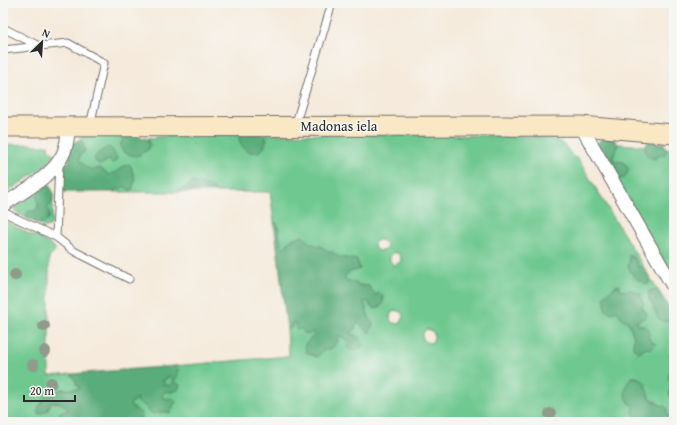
<svg xmlns="http://www.w3.org/2000/svg" width="677" height="425" font-family="'Gentium Book Plus',serif">
	<style>
		.green { fill: #6ec88f; stroke: #4c7a5d; fill-rule: evenodd }
		.forest { fill: #5aac7a; stroke: #426c52 }
		.lines { fill: none; stroke-linecap: round; stroke-linejoin: round }
		.lane-casing { stroke: #726e69; stroke-width: 9 }
		.street-casing { stroke: #726e69; stroke-width: 15 }
		.secondary-casing { stroke: #726e69; stroke-width: 21 }
		.lane { stroke: #fff; stroke-width: 7 }
		.street { stroke: #fff; stroke-width: 13 }
		.secondary { stroke: #fae7c3; stroke-width: 19 }
		.tree { fill: #919b8b }
		.labels { text-anchor: middle; stroke-width: 3.5; stroke-linejoin: round; paint-order: stroke }
		.street-label { font-size: 14px; fill: #2b2b2b; stroke: #f6f6f2 }
	</style>
	<rect width="100%" height="100%" fill="#f6f6f2"/>
	<filter id="ink" filterUnits="userSpaceOnUse"><feTurbulence type="fractalNoise" baseFrequency=".025" numOctaves="2"/><feDisplacementMap in="SourceGraphic" scale="8" xChannelSelector="R" yChannelSelector="G"/><feConvolveMatrix kernelMatrix="1 2 1 2 8 2 1 2 1" color-interpolation-filters="sRGB"/></filter>
	<filter id="wash" filterUnits="userSpaceOnUse"><feTurbulence type="fractalNoise" baseFrequency=".012" numOctaves="4" result="noise"/><feDisplacementMap in="SourceGraphic" scale="16" xChannelSelector="R" yChannelSelector="G"/><feGaussianBlur stdDeviation="0.9" result="paint"/><feColorMatrix in="noise" values="0 0 0 0 0 0 0 0 0 0 0 0 0 0 0 0 0 1.4 0 .05"/><feComposite in="paint" operator="in"/></filter>
	<g filter="url(#wash)">
		<rect width="100%" height="100%" fill="#f5eadb"/>
		<!-- green -->
		<g class="green">
			<path d="M85,134L127,135L143,152L150,144L148,138L177,135L243,134L267,140L265,134L522,136C535,137 556,136 565,146C571,152 569,156 578,159L643,266L638,267L635,259L630,255C632,269 633,280 648,284L651,279L658,290H653L649,291V300L653,303V309L663,322C668,321 672,321 674,316V352L669,354L672,365H674V370H671L669,379L672,381L669,393L674,403V421C666,416 664,407 657,402C654,400 651,400 649,397C647,392 645,387 644,382L637,377H632L629,380L634,407L641,422H136L139,419L136,409L132,408L130,405L136,398L142,403L159,413L171,411L173,406L176,402L170,399H163L162,395C165,391 166,391 171,392L170,386L163,385L161,380H164L169,376L171,377L178,369L174,366L289,356L287,330L292,327V323L294,322L305,333L315,331L314,335L305,344L306,352L317,357L337,336L342,337L347,340C349,333 352,327 359,323L362,325L369,320L366,307L363,302L369,300L375,295L369,286L358,285L354,282L345,280V277L350,272V259L339,257L332,253H330L322,247L293,238L284,248L281,246L278,225L274,222L270,192H216C210,183 200,186 192,182L189,184L186,188L181,189L178,192H114L115,189L124,186L130,190L135,180L131,167L129,164C121,167 117,173 109,175L100,168L92,170L86,167L79,160L83,143L79,140L81,137ZM378,240C383,240 384,242 387,246L385,250L379,251L375,249L374,244ZM395,252L400,255L401,260L399,263L394,265C388,261 389,255 395,252ZM620,286V289L626,291L631,290L641,294L642,307L643,310L637,321V325H641L648,337L652,342L646,348L633,346L634,337L629,323L622,318L608,292ZM396,310L402,313L403,318L400,324L394,323L391,322L390,317L392,312ZM426,329L430,330L434,333V338L431,343C425,342 423,340 422,335Z"/>
			<path d="M30,144L42,146L48,145L49,150L55,154L45,166L3,195V145Z"/>
			<path d="M618,144L645,146L647,156H658L667,150L666,148L674,149V279L617,180L613,157Z"/>
			<path d="M37,193L38,207L35,211L27,214V219L15,211L13,208C20,202 29,199 37,193Z"/>
			<path d="M53,201L52,223L50,226L44,227L34,222H39L44,223L49,219L47,208Z"/>
			<path d="M3,221L8,222L31,235L38,237L56,249L49,258V376L71,374L79,387V389C72,388 67,390 61,389L43,401L40,405L42,413L45,412L50,406V403C58,400 63,404 68,409L67,411L65,410L59,413L63,418C68,414 73,418 77,422H32L29,419L24,420L22,422H3Z"/>
		</g>
		<!-- forest -->
		<g class="forest">
			<path d="M137,134L143,138L145,137L150,144L147,151L143,152L140,155C133,157 118,153 121,143C122,140 125,138 127,135Z"/>
			<path d="M243,134H265C271,156 243,160 239,138Z"/>
			<path d="M602,138L614,139L618,144L613,157L614,161L624,162L629,170L624,178L617,180L596,147L598,142Z"/>
			<path d="M79,140L83,143L85,151L80,155L79,160L86,167L92,170L100,168L109,175C117,173 121,167 129,164L131,167L135,180L132,190H130L124,186L121,189H115L114,192H63L60,189L61,169L69,161L71,144Z"/>
			<path d="M648,142L664,143L667,150L664,155L658,156L656,159L647,156L645,146Z"/>
			<path d="M108,147C113,148 114,154 117,158L115,162L112,163L109,160L100,165L95,161L94,158L97,154Z"/>
			<path d="M192,182C200,186 210,183 216,192H178L181,189L186,188L189,184Z"/>
			<path d="M46,185H49L54,193L53,201L47,208L49,212V219L44,223C38,223 33,222 27,219V214L29,211H35L38,207L37,193Z"/>
			<path d="M274,222L278,224L279,238L281,242V246L284,248L293,238L303,236L310,243L322,247L329,253L332,252L339,257L357,260L360,269L350,272L345,277V280L354,282L358,285L369,286L375,295L380,293L382,295L384,299L381,306L376,309L370,306L368,301L363,302C368,309 367,318 373,324L369,333L359,323L355,325L356,329L350,333C357,336 361,336 363,345L359,349L353,351L348,348L347,340L343,337L338,336V341L331,349H325L317,357L306,352L305,344L314,335V332L309,334L305,333L300,328L298,330L295,328L296,325L294,322L292,323V327L287,330Z"/>
			<path d="M630,255L635,259L638,267L643,266L651,279L648,284C636,281 632,276 628,265L630,260L628,258Z"/>
			<path d="M620,285V289L626,291L631,290L641,294L642,301L644,303L642,307L643,310L646,311L647,315L643,319L637,321V325C645,325 653,328 648,337L652,342L656,344L651,349L646,348L639,353L637,350L634,349L633,346L634,337L629,323L622,318L617,311L612,313L606,310L604,297C607,292 611,291 615,286Z"/>
			<path d="M653,290H658L674,315L673,319L663,322L657,317C657,311 653,309 653,303L649,300V291Z"/>
			<path d="M174,366L178,369V376L175,380H171V377L169,376L167,377V379L162,380L164,382L163,385L166,384L169,386H170L171,383L176,382L180,385L178,390L171,392L166,391L162,395L163,399L166,398L170,399L172,398L176,402L173,406L171,412L169,413L163,411L153,414L147,410V407L138,402L136,398L130,405C134,411 142,409 142,418L139,419L136,422H77L69,416H66L61,419L58,418V415C60,412 64,410 67,411L68,409C63,404 58,400 50,403L47,411L39,414L37,412L40,405L43,401V399L45,396H52L61,389C67,390 72,389 79,389V387L76,384V381L71,374Z"/>
			<path d="M671,370H674V403L669,393L672,381L669,379V374Z"/>
			<path d="M632,377C637,377 643,380 646,384L645,387C647,391 648,396 651,399C654,402 657,402 659,405L664,406L668,409L667,415L669,418L674,420V422H641L639,418L634,415L633,410L634,407C623,399 622,387 632,377Z"/>
		</g>
	</g>
	<g filter="url(#ink)">
		<g class="lines">
			<!-- lane casing -->
			<g class="lane-casing">
				<g id="lane">
					<path d="M3,28L39,46"/>
					<path d="M3,50L68,43L104,63L90,126"/>
					<path d="M295,126L332,3"/>
					<path d="M59,163L56,237L74,251L129,279"/>
					<path d="M3,212L56,237"/>
				</g>
			</g>
			<!-- street casing -->
			<g class="street-casing">
				<g id="street">
					<path d="M581,126L674,288"/>
					<path d="M3,205C22,192 55,175 64,152C67,144 68,136 68,127"/>
				</g>
			</g>
			<!-- secondary casing -->
			<g class="secondary-casing">
				<path id="secondary" d="M3,127L581,126L674,134"/>
			</g>
			<!-- lane -->
			<use href="#lane" class="lane"/>
			<!-- street -->
			<use href="#street" class="street"/>
			<!-- secondary -->
			<use href="#secondary" class="secondary"/>
		</g>
		<!-- trees -->
		<g class="tree">
			<circle cx="15" cy="275" r="6"/>
			<circle cx="44" cy="326" r="6"/>
			<circle cx="45" cy="351" r="6"/>
			<circle cx="33" cy="365" r="6"/>
			<circle cx="51" cy="383" r="6"/>
			<circle cx="550" cy="414" r="6"/>
		</g>
	</g>
	<g class="labels">
		<!-- street labels -->
		<g class="street-label">
			<text x="339" y="131">Madonas iela</text>
		</g>
	</g>
	<!-- margin -->
	<rect width="677" height="425" fill="none" stroke="#f6f6f2" stroke-width="16"/>
	<!-- north arrow -->
	<g transform="translate(42 42) rotate(25)" stroke="#f6f6f2" stroke-width="3" paint-order="stroke">
	<path d="M0-3L7 15L0 10L-7 15Z" fill="#2b2b2b"/>
	<text y="-6" font-size="11" font-weight="bold" text-anchor="middle" fill="#2b2b2b">N</text>
	</g>
	<!-- scale -->
	<path d="M24 395v6h51v-6" fill="none" stroke="#2b2b2b" stroke-width="2"/>
	<text x="30" y="395" font-size="12" fill="#2b2b2b" stroke="#f6f6f2" stroke-width="3" paint-order="stroke">20 m</text>
</svg>
